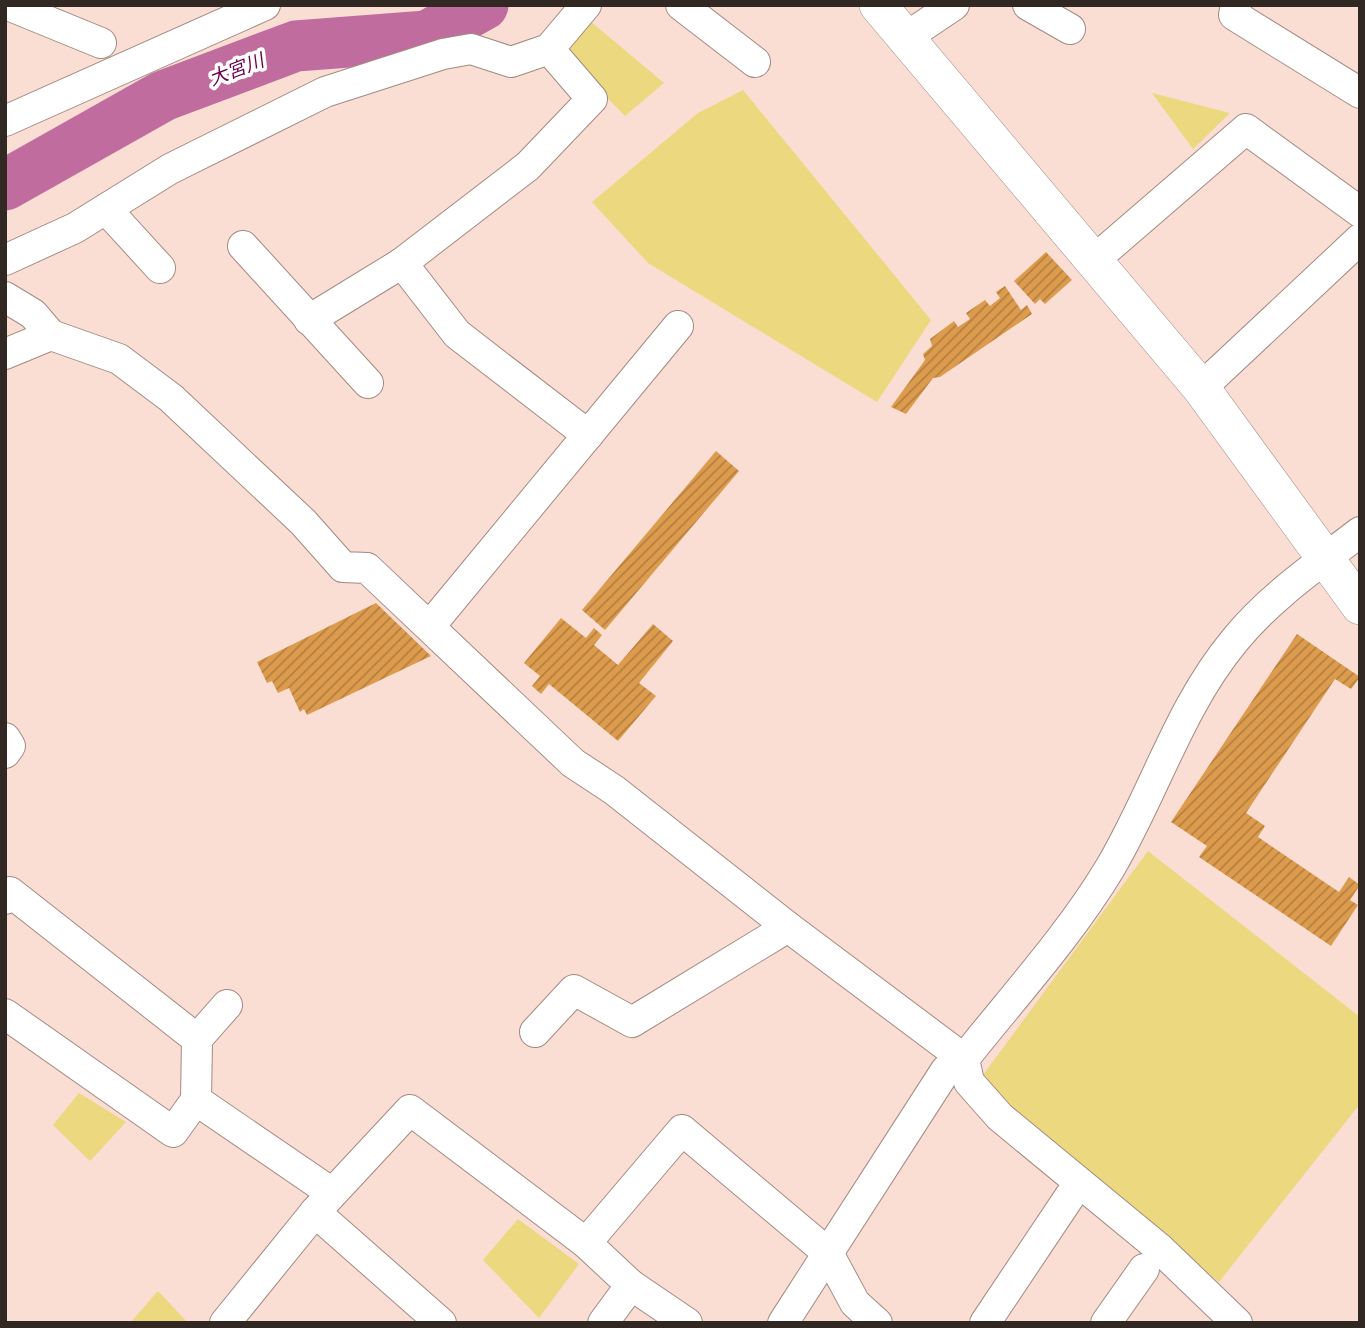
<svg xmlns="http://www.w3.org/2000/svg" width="1365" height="1328" font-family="Poppins,'Noto Sans JP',sans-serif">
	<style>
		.green { fill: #ebd87f }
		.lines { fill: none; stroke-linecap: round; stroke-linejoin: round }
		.river { stroke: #c06c9e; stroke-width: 51 }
		.building { fill: url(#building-hatch) }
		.minor-casing { stroke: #a38a81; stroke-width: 32 }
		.tertiary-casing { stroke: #a38a81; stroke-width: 38 }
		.minor { stroke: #fff; stroke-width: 30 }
		.tertiary { stroke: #fff; stroke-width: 37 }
		.labels { text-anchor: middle; stroke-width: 7; stroke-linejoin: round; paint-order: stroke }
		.water-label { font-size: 19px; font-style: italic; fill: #6d0050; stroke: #fff }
	</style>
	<defs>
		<pattern id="building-hatch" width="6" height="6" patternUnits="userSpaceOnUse" patternTransform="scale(1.75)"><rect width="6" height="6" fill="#dd9c4d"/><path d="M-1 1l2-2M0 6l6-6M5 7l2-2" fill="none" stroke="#b47f40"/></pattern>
	</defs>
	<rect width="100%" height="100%" fill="#faded4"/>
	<!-- green -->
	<g class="green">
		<path d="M590,21L664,83L625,116L566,55L565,37Z"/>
		<path d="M743,90L931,320L877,402L648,263L592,202L698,113Z"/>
		<path d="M1152,93L1230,113L1193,149Z"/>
		<path d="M1148,851L1360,1017V1104L1219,1282L1007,1112L980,1079Z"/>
		<path d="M79,1093L126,1122L90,1161L53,1125Z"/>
		<path d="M518,1219L579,1264L539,1318L483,1260Z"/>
		<path d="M158,1291L188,1323H130Z"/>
	</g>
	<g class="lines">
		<!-- river -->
		<path class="river" d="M5,185L163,96L296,46L427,36L483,5"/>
	</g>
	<!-- building -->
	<g class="building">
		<path d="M1046,252L1072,280L1045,304L1040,299L1035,304L1014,281Z"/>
		<path d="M1005,286L1021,310L1027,305L1032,314L940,377L933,378L906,414L891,407L925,360L923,354L932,346L930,339L954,321L958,327L970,319L966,313L985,300L990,306L1000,298L996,292Z"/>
		<path d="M716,451L739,471L605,630L582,610Z"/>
		<path d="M376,603L431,656L307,715L304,709L300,712L289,688L278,693L272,681L267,683L257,662Z"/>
		<path d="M561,618L586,638L594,628L602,635L594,645L618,665L653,624L673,641L639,683L656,696L618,741L549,684L541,694L532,686L540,676L524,663Z"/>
		<path d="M1297,634L1360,677L1351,689L1335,679L1246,813L1265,826L1258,837L1339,892L1349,877L1360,885L1350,900L1358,905L1331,946L1199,857L1207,846L1171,822Z"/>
	</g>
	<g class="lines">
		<!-- minor casing -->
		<g class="minor-casing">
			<g id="minor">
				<path d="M8,5L101,43"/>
				<path d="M681,5L755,62"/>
				<path d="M1028,5L1070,29"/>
				<path d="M1236,5L1234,15L1360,93"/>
				<path d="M905,38L954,5"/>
				<path d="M549,49L592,99L528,166L402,263L457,334L588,435"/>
				<path d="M5,121L265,5"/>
				<path d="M106,209L160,268"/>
				<path d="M243,246L368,383"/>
				<path d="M5,260L75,228L170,169L325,92L443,54L471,49L511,62L549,49L586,5"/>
				<path d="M1093,261L1246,129L1360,212"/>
				<path d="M5,297L33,314L51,335"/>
				<path d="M309,320L402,263"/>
				<path d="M5,354L51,335L119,359L171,398L303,522L343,567L367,568L573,763L614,790L788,927L964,1059L969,1082L1000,1117L1159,1248L1237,1323"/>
				<path d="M1201,388L1360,239"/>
				<path d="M430,626L678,326"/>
				<path d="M5,738L10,746L5,753"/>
				<path d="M5,899L10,892L197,1039"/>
				<path d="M5,1014L173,1132L196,1100L197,1039L227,1005"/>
				<path d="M535,1032L574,990L632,1022L788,927"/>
				<path d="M196,1100L332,1193"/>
				<path d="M586,1243L682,1130L828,1253L855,1303L877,1323"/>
				<path d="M225,1323L315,1212"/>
				<path d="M441,1323L315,1212L410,1110L586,1243L631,1285L687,1323"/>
				<path d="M603,1323L631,1285"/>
				<path d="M783,1323L946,1070L964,1059C1013,997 1069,936 1110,868C1154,794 1179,707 1235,640C1270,597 1316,566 1360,532"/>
				<path d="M985,1323L1070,1196"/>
				<path d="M1106,1323L1144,1269"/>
			</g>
		</g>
		<!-- tertiary casing -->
		<g class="tertiary-casing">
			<path id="tertiary" d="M878,5L1201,388L1360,606"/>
		</g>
		<!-- minor -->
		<use href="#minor" class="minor"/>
		<!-- tertiary -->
		<use href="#tertiary" class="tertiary"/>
	</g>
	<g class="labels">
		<!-- water labels -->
		<g class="water-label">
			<text transform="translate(236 69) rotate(-21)" y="7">大宮川</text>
		</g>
	</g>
	<!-- border -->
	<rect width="1365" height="1328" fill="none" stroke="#312723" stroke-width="14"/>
</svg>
